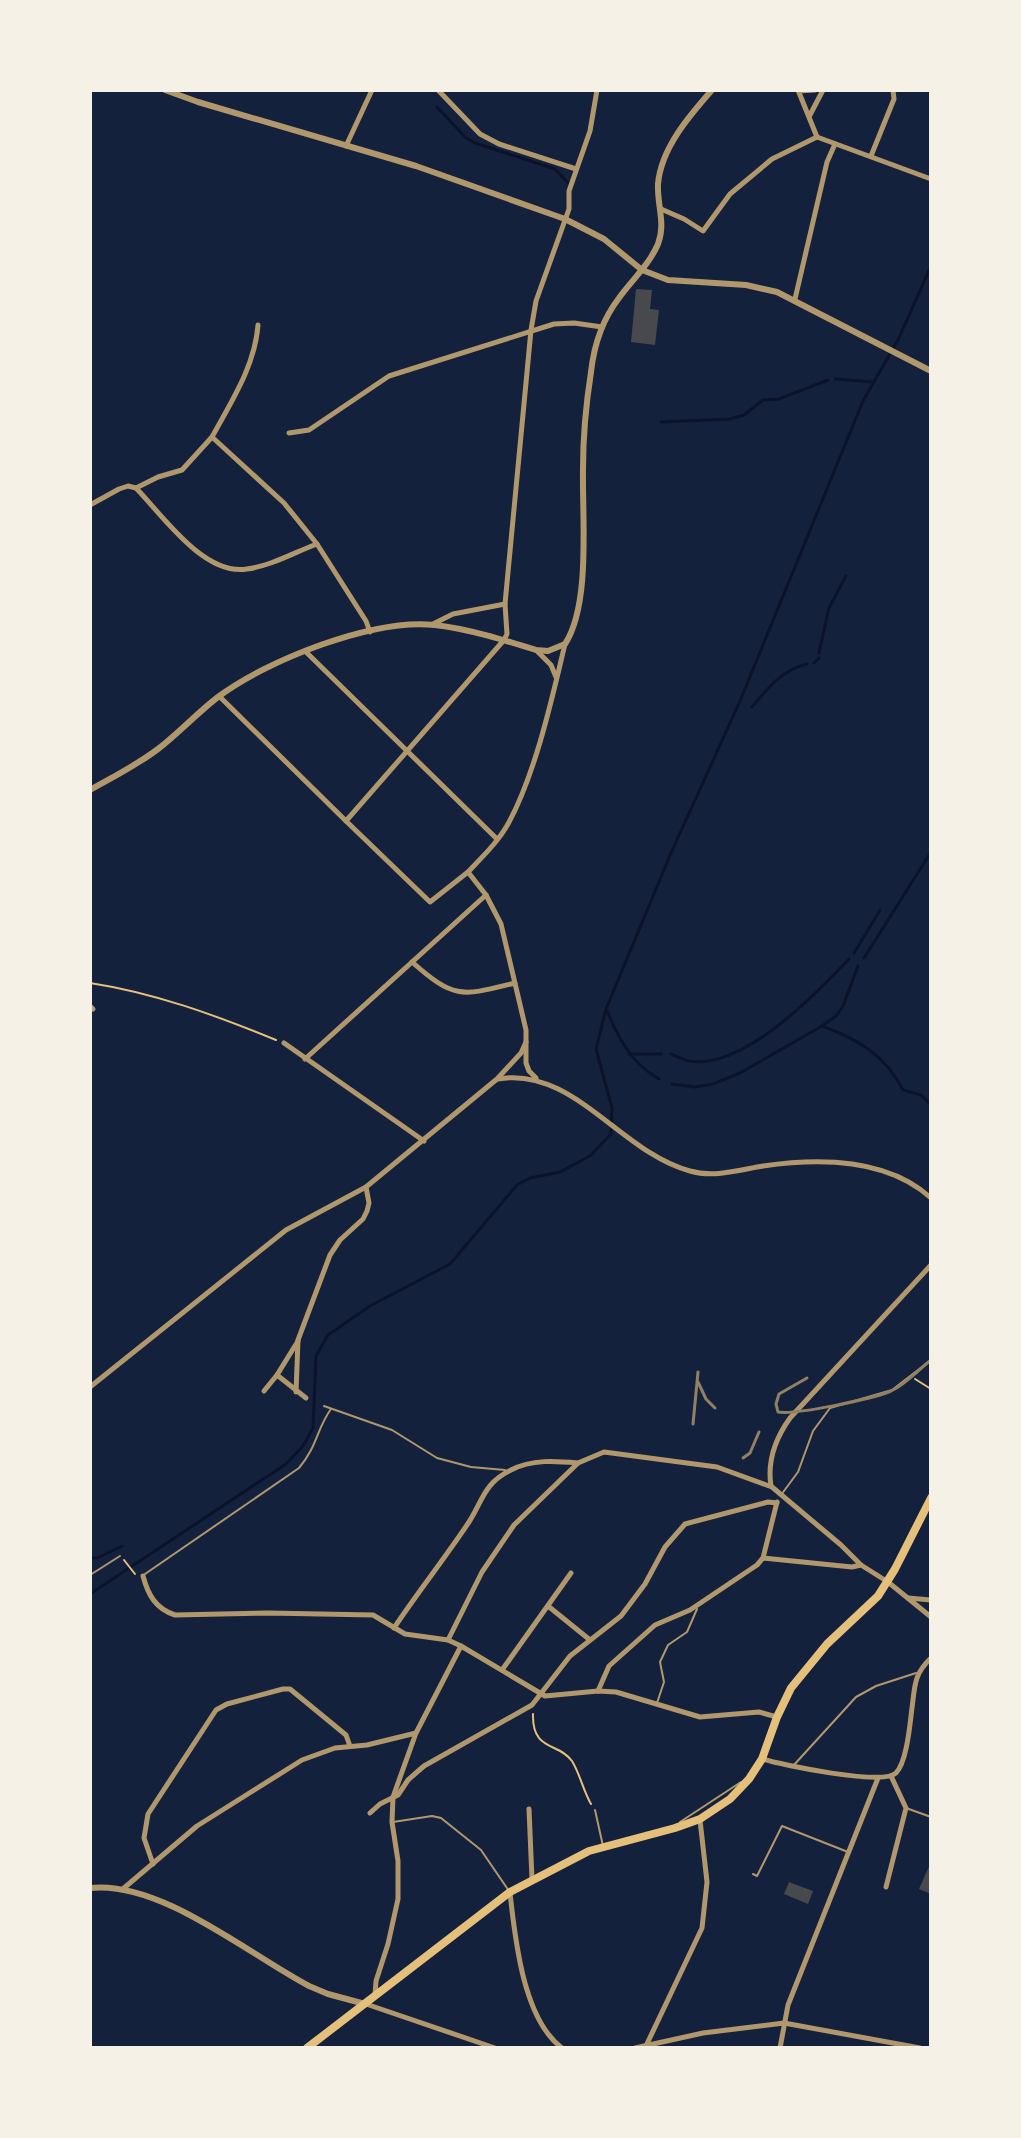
<svg xmlns="http://www.w3.org/2000/svg" width="1021" height="2138" font-family="'Roboto Condensed',sans-serif">
	<style>
		.lines { fill: none; stroke-linecap: round; stroke-linejoin: round }
		.stream { stroke: #0b132b; stroke-width: 3 }
		.building { fill: #48494c }
		.path { stroke: #e5c07b; stroke-width: 2 }
		.service { stroke: #b1986c; stroke-width: 2 }
		.minor { stroke: #b1986c; stroke-width: 5 }
		.tertiary { stroke: #b1986c; stroke-width: 6 }
		.primary { stroke: #e5c07b; stroke-width: 8 }
		.rail { stroke: #918062; stroke-width: 3 }
	</style>
	<rect width="100%" height="100%" fill="#14213d"/>
	<g class="lines">
		<!-- stream -->
		<g class="stream">
			<path d="M437,107L465,137L475,143L555,169L568,183"/>
			<path d="M835,379L873,382"/>
			<path d="M661,422L730,419L744,415L763,400L779,399L828,380"/>
			<path d="M819,653L829,608L846,576"/>
			<path d="M814,663L819,658"/>
			<path d="M752,707C768,688 782,670 807,664"/>
			<path d="M854,953L880,910"/>
			<path d="M864,958L931,852"/>
			<path d="M607,1011C619,1039 631,1063 659,1079"/>
			<path d="M822,1026C858,1039 886,1056 903,1090L921,1095L931,1105"/>
			<path d="M629,1054H661"/>
			<path d="M671,1054C677,1056 683,1060 689,1061C743,1070 816,994 849,959"/>
			<path d="M672,1084L695,1087L713,1084L740,1073L822,1026L836,1016L843,1006L858,966"/>
			<path d="M90,1558H97L122,1546"/>
			<path d="M90,1594L286,1464L303,1446L313,1428L316,1356L328,1335L370,1306L450,1264L517,1185L530,1178L560,1172L590,1156L611,1134L612,1108L596,1049L606,1009L671,853L740,701L863,401L898,340L931,266"/>
		</g>
	</g>
	<!-- building -->
	<g class="building">
		<path d="M636,289L652,290L650,309L659,310L655,345L631,342Z"/>
		<path d="M931,1862V1894L919,1889Z"/>
		<path d="M789,1882L813,1891L808,1904L784,1894Z"/>
	</g>
	<g class="lines">
		<!-- path -->
		<g class="path">
			<path d="M90,983C155,993 215,1015 276,1040"/>
			<path d="M915,1379L931,1389"/>
			<path d="M124,1560L135,1574"/>
			<path d="M533,1714C532,1752 559,1742 572,1761C580,1774 583,1790 591,1804"/>
		</g>
		<!-- service -->
		<g class="service">
			<path d="M324,1406L392,1430L437,1458L471,1467L505,1470"/>
			<path d="M781,1495L798,1472L813,1431L830,1408L892,1390L931,1360"/>
			<path d="M145,1574L299,1468C317,1447 317,1428 331,1409"/>
			<path d="M90,1575L120,1556"/>
			<path d="M657,1703L664,1682L660,1662L668,1645L687,1632L697,1609"/>
			<path d="M793,1766L856,1697L876,1686L916,1673"/>
			<path d="M906,1808L931,1817"/>
			<path d="M595,1810L603,1846"/>
			<path d="M393,1822L432,1816L441,1818L481,1850L509,1891"/>
			<path d="M680,1822L741,1782"/>
			<path d="M753,1874L757,1876L782,1826L848,1852"/>
		</g>
		<!-- minor -->
		<g class="minor">
			<path d="M438,90L480,134L499,144L576,169"/>
			<path d="M798,90L817,137"/>
			<path d="M799,91L815,90"/>
			<path d="M810,115L823,90"/>
			<path d="M346,146L372,90"/>
			<path d="M871,156L894,99L893,90"/>
			<path d="M661,209L684,219L703,231L730,194L772,159L817,137L931,179"/>
			<path d="M795,299L827,162L835,144"/>
			<path d="M289,433L309,430L389,376L554,324L574,323L602,327"/>
			<path d="M212,437C231,402 255,366 258,325"/>
			<path d="M136,488C163,516 204,576 247,569C271,566 295,552 317,544"/>
			<path d="M90,505L119,489L128,486L136,488L158,477L182,470L212,437L284,503L317,544L366,621L370,632"/>
			<path d="M433,624L453,614L505,604"/>
			<path d="M305,651L497,839"/>
			<path d="M537,651L551,665L556,677"/>
			<path d="M219,696L346,821"/>
			<path d="M468,872L430,902L346,821L504,640L507,634L505,604L531,330L536,301L569,209V191L590,131L597,90"/>
			<path d="M412,962C455,1000 462,996 515,983"/>
			<path d="M90,1006L93,1009"/>
			<path d="M284,1043L424,1141"/>
			<path d="M305,1059L486,895"/>
			<path d="M536,1078L529,1071L526,1063V1030L501,924L486,895L468,872C482,857 498,842 508,824C535,775 552,699 565,644"/>
			<path d="M498,1079C573,1066 621,1153 690,1171C714,1178 739,1170 763,1166C818,1158 887,1158 931,1198"/>
			<path d="M277,1375L306,1398"/>
			<path d="M90,1387L286,1230L366,1187L497,1079L521,1053L526,1042"/>
			<path d="M264,1391L277,1375L298,1341"/>
			<path d="M296,1392L298,1340L330,1255L340,1240L363,1219L367,1211L369,1203L366,1187"/>
			<path d="M771,1486C767,1461 775,1439 790,1418L931,1265"/>
			<path d="M763,1558L852,1567L861,1565"/>
			<path d="M143,1576C148,1595 156,1609 175,1615L268,1613L373,1615L405,1634L448,1640L461,1646L545,1696L598,1691L616,1692L700,1717L759,1712L777,1717"/>
			<path d="M908,1598L931,1600"/>
			<path d="M548,1606L590,1640"/>
			<path d="M394,1628C418,1592 445,1558 469,1522C483,1500 484,1483 511,1470C532,1459 556,1461 578,1463"/>
			<path d="M448,1640L482,1572L514,1525L578,1463L604,1452L717,1467L772,1487L841,1545L861,1565L888,1582L931,1617"/>
			<path d="M502,1670L571,1573"/>
			<path d="M598,1691L609,1666L655,1625L690,1610L757,1565L763,1558L777,1502"/>
			<path d="M762,1759C782,1765 883,1786 896,1773C907,1762 910,1723 912,1708C915,1685 914,1674 931,1658"/>
			<path d="M529,1809L532,1879"/>
			<path d="M370,1813L380,1804L398,1795L408,1780L424,1766L532,1705L570,1656L621,1616L645,1584L665,1547L685,1524L768,1502L777,1503"/>
			<path d="M153,1864L144,1838L148,1814L216,1710L227,1704L283,1689H290L346,1735L350,1746"/>
			<path d="M886,1887L906,1808L891,1776"/>
			<path d="M124,1888L197,1826L302,1760L335,1748L367,1745L416,1733"/>
			<path d="M510,1893C515,1938 523,2019 562,2048"/>
			<path d="M375,1995L376,1981L388,1944L398,1899V1861L392,1822L393,1797L416,1733L461,1646"/>
			<path d="M366,2004L495,2048"/>
			<path d="M635,2048L703,2033L784,2023L920,2048"/>
			<path d="M645,2048L702,1928L707,1882L700,1820"/>
			<path d="M780,2048L788,2005L878,1778"/>
		</g>
		<!-- tertiary -->
		<g class="tertiary">
			<path d="M165,90L198,102L416,166L565,219L604,239L642,270L668,280L746,285L777,292L931,371"/>
			<path d="M90,790C113,777 137,765 158,749C179,733 197,713 218,697C267,660 374,618 435,625C469,629 504,640 536,650L548,651L565,644C591,604 582,517 583,469C583,437 586,404 591,372C594,345 602,320 619,298C632,280 649,265 658,244C666,223 657,206 658,184C661,148 690,115 712,90"/>
			<path d="M90,1888C160,1880 248,1954 309,1986L328,1994L365,2004"/>
		</g>
		<!-- primary -->
		<path class="primary" d="M307,2048L510,1892L589,1851L675,1828L700,1819L730,1799L749,1779L762,1759L777,1717L791,1688L827,1644L878,1596L895,1569L931,1498"/>
		<!-- rail -->
		<g class="rail">
			<path d="M807,1378L779,1394L776,1404L778,1412C796,1415 872,1399 891,1391C906,1384 918,1370 931,1360"/>
			<path d="M698,1382L706,1399L715,1408"/>
			<path d="M693,1424L698,1372"/>
			<path d="M743,1458L750,1453L759,1432"/>
		</g>
	</g>
	<!-- border -->
	<rect width="1021" height="2138" fill="none" stroke="#f6f1e7" stroke-width="184"/>
</svg>
